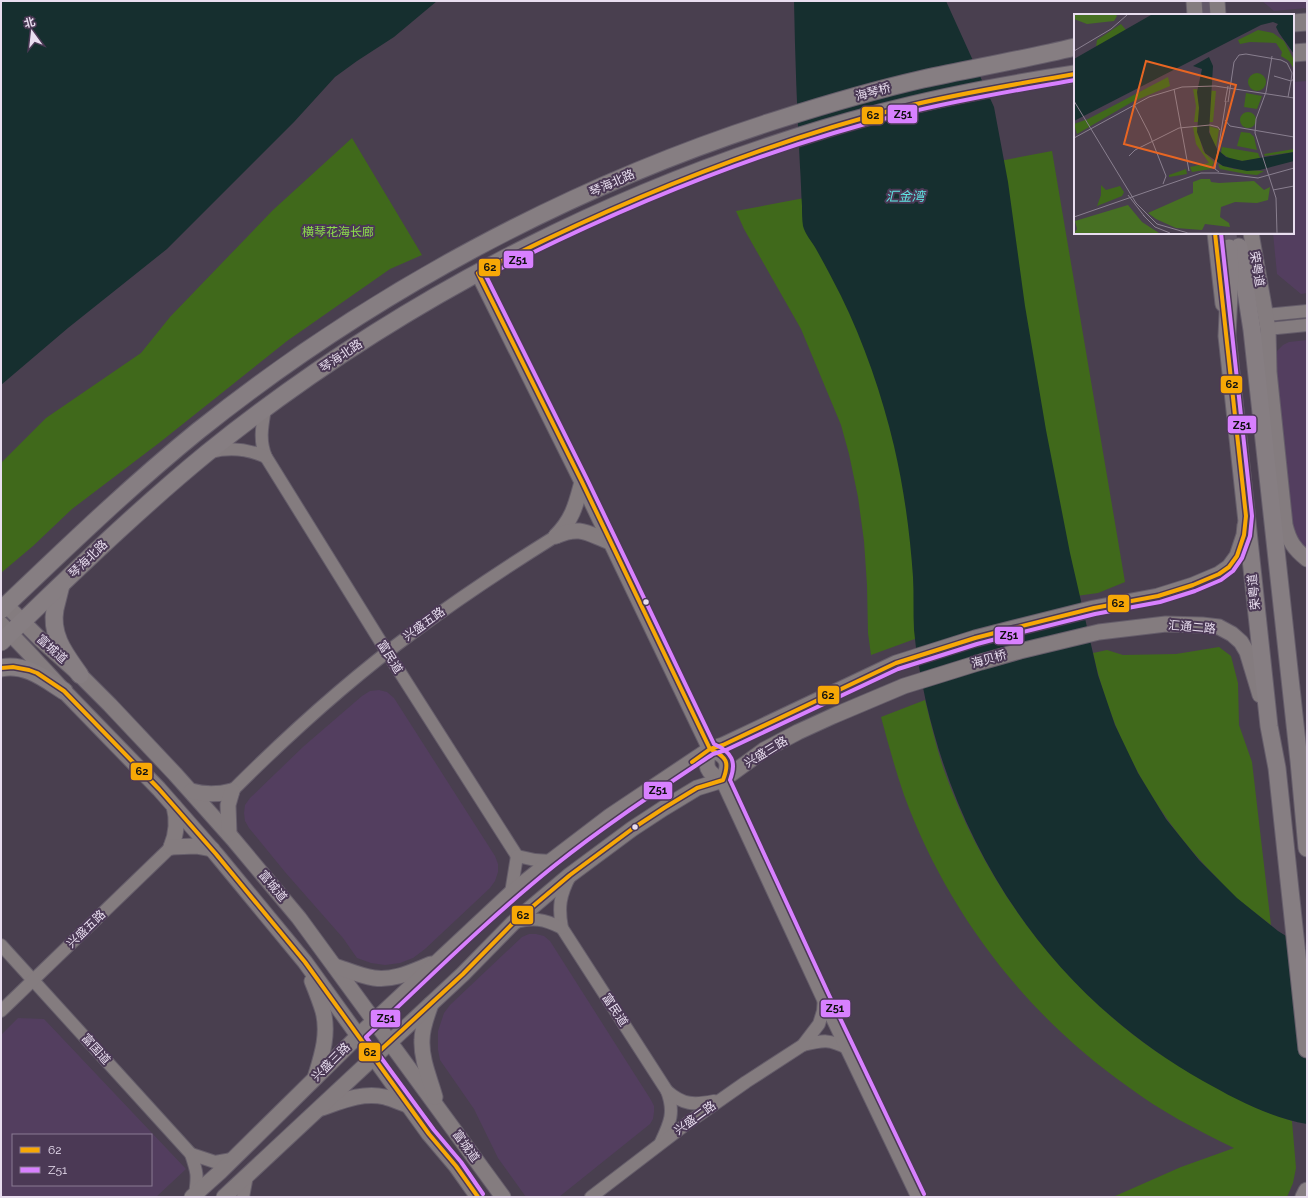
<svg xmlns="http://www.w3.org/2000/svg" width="1308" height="1198" font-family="Raleway,'Noto Sans SC',sans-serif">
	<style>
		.built { fill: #533e5f; fill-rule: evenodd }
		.green { fill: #40691b }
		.water { fill: #162f2f }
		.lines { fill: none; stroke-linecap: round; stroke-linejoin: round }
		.secondary-tunnel { stroke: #615767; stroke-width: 17; stroke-dasharray: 17 8; stroke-linecap: butt }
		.minor-casing { stroke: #655d6a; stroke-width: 14 }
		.tertiary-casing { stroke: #655d6a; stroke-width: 17 }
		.secondary-casing { stroke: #655d6a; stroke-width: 19 }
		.minor { stroke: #847c7f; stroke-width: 12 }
		.tertiary { stroke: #847c7f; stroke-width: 15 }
		.secondary { stroke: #867e82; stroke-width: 17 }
		.bus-1-casing { stroke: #4b3955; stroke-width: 7 }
		.bus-2-casing { stroke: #4b3955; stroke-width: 7 }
		.bus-1 { stroke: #f7a806; stroke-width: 4 }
		.bus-2 { stroke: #d880ff; stroke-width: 4 }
		.bus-dot { fill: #e9def0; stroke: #4b3955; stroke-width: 1.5 }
		.labels { text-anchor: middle; stroke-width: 4; stroke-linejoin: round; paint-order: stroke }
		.street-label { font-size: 12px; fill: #e9def0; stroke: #4b3955 }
		.park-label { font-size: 12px; fill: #8cde4b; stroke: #4b3955 }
		.water-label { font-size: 13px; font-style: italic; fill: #5fe6e5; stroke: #4b3955 }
		.inset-road { fill: none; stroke: #897f8f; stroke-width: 1 }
		.view { fill: #e86623; fill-opacity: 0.15; stroke: #e86623; stroke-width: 2 }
		.inset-edge { fill: none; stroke: #e9def0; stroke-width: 2 }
		.line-badge { stroke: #4b3955; stroke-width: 1.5 }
		.pale-badge-label { font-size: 11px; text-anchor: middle; font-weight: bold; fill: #111 }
	</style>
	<rect width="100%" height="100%" fill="#493f4f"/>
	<!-- built -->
	<g class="built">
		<path d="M1262,1H1307V8L1274,11Z"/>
		<path d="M1307,81V293L1301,294L1277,274L1273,233H1293V82Z"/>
		<path d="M1307,340V554L1293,537L1274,357L1277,351L1283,345L1289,342Z"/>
		<path d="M379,690L387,692L394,698L495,856L498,864V872L495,881L490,888L425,949L413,958L400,963L385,965L371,963L357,958L343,938L285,872L249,828L245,821L244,813L245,805L250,798L304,746L362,696L370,691Z"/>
		<path d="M529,934H536L544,936L550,941L651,1100L654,1106V1112L653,1119L650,1124L559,1197H526L498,1158L474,1109L440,1060L438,1050V1031L444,1013L450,1005L522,937Z"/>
		<path d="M18,1018L44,1019L186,1169L156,1197H1V1035ZM13,1135H151V1185H13Z"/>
	</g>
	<!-- green -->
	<g class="green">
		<path d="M352,138L422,255L390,269L287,341L159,443L72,509L33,546L1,573V463L46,418L141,353L170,317L273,210Z"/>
		<path d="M1052,151L1125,582L1098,593L1033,602L945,628L871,655L868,633L867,585L864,541L858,497L849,454L841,425L801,329L744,229L736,211Z"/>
		<path d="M1219,647L1231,656L1238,683L1239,725L1252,762L1271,925C1260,916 1248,908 1237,899C1230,893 1224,886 1218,879C1156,817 1112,739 1093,653L1107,650L1123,655L1176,654Z"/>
		<path d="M925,700C931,723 936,747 944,770C984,883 1059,984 1157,1052C1170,1061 1184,1067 1197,1075C1215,1085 1233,1096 1252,1106C1265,1112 1279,1116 1292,1121L1296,1168L1293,1183L1287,1197H1113L1181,1167L1234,1148C1197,1130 1160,1111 1127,1086C1025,1014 947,912 904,795C895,769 888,743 881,717Z"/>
	</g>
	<!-- water -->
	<g class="water">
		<path d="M1,1H437L394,37L357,61L335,77L294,122L167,249L68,328L1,385Z"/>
		<path d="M794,1H946L994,107L1008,182L1025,306L1046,430L1070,553L1098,675L1115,725L1138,773L1166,819L1199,860L1237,898L1278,931L1307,949V1124C1271,1118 1235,1099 1203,1081C1058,999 963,864 926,702C921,678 916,654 914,630C913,612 914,595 913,577C910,533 904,489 894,446C882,395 864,343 841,296C833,280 825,265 816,249C812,242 805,234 803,226C802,220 802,212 802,206C801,193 801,180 800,167C797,111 795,56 794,1Z"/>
	</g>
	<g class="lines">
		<!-- secondary-tunnel -->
		<g class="secondary-tunnel">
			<path d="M1207,1L1209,15"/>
			<path d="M1228,233L1229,248"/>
		</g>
		<!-- minor casing -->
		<g class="minor-casing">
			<g id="minor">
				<path d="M1266,315L1307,311"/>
				<path d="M1268,329L1307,325"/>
				<path d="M265,409C262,426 259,441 266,457L387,652L517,856"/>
				<path d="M211,452C230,447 248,449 266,457"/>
				<path d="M232,791C289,734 350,679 415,631C461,597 508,566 556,536"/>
				<path d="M517,856L535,860L551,861"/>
				<path d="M570,876C560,895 558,907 562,928L667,1091C675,1112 670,1123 661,1142"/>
				<path d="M511,893L517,856"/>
				<path d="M513,923C533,917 544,919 562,928"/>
				<path d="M1,945L191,1154"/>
				<path d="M1,1011L171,847"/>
				<path d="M803,1045C824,1040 829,1039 849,1049"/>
				<path d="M667,1091C683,1105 694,1105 714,1101"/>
				<path d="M195,1194C198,1175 197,1172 191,1154L215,1162L232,1159"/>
				<path d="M243,1197L247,1176"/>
				<path d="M591,1197L689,1122L746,1082L803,1045L819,1024L823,1011L824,998"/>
			</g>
		</g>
		<!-- tertiary casing -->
		<g class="tertiary-casing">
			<g id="tertiary">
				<path d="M1194,1L1195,15"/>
				<path d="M1217,1L1218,15"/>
				<path d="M1215,233L1223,304"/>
				<path d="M1251,233L1268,329L1269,372L1285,525C1289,541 1294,549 1307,559"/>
				<path d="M478,273L582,482L710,749"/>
				<path d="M556,536C573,519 576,504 582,482"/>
				<path d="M556,536C581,525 588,534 610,542"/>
				<path d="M6,605L41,640L80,675L110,705L175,774L233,839L299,918L503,1197"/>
				<path d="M1,624L28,652L64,691L159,789L216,854L305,962L429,1134L456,1166L478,1197"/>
				<path d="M710,749C727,756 731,762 723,780"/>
				<path d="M710,749C704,766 706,773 723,780"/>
				<path d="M723,780L824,998L919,1197"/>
				<path d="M191,791C205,795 217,795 232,791"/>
				<path d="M229,834L228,805L232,791"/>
				<path d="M171,847C177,833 178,821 174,806"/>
				<path d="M171,847L196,846L212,849"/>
				<path d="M335,966C347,970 360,976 374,978C394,981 413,971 431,964"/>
				<path d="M312,981C316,991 320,1001 323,1011C329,1034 322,1055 315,1078"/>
				<path d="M431,1004C427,1016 422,1027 422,1040C421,1059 430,1079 435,1097"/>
				<path d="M322,1108C342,1101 362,1092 385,1097C393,1099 401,1103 408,1105"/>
				<path d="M192,1197L220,1172L358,1036L511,893L551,861L610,816L710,749L723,745L896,663L975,638L1014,628L1094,608L1158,596L1193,585L1219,574L1229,567L1237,556L1244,535L1245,525"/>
				<path d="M224,1197L463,974L513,923L570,875L632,829L664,808L697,788L723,780L764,750L798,732L833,716L904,686L981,662L1020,651L1099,632L1166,624L1202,625L1219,627L1232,634L1241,642L1247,652L1260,695"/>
			</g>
		</g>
		<!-- secondary casing -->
		<g class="secondary-casing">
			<g id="secondary">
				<path d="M1293,23L1307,22"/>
				<path d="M1293,53L1307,52"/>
				<path d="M1239,247L1252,330L1299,761L1307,848"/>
				<path d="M1229,248L1230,271L1227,336L1269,726L1277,768L1307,1049"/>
				<path d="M61,585C59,593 57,601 55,609C50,636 66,655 80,675"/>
				<path d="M1,610C65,549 129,487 198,431C369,294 571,185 780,119C827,104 875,90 923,79C974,68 1025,59 1075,47"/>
				<path d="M1,642C68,578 135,512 207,453C403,295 636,177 880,113C944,96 1009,84 1075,74"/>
				<path d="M1,668C26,663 45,679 64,691"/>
				<path d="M1304,1197L1307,1191"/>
			</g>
		</g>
		<!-- minor -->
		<use href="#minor" class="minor"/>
		<!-- tertiary -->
		<use href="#tertiary" class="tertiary"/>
		<!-- secondary -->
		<use href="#secondary" class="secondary"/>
		<!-- bus-1 casing -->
		<g class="bus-1-casing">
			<g id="bus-1">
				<path d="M1,668L13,667L29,670L37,673L64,691L159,789L216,854L305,962L429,1134L456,1166L478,1197"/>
				<path d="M692,762L710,749L723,745L896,663L975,638L1014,628L1094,608L1158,596L1193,585L1219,574L1229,567L1237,556L1244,535L1246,516L1215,233"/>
				<path d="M373,1057L463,974L513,923L570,875L632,829L664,808L697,788L723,780C730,762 727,757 710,749L582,482L478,273C614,204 755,145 904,107C960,93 1018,84 1075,74"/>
			</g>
		</g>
		<!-- bus-2 casing -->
		<g class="bus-2-casing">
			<g id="bus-2">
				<path d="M483,1194L461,1162L434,1130L366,1037C428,979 488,919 554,866C605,825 659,790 713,754L726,750L898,669L977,644L1015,634L1095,614L1160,602L1195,591L1221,580L1233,571L1242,558L1250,536L1252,516L1221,233"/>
				<path d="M924,1194L829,995L730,780C737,762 732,752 714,744L587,479L486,276C620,207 759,150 906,113C962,99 1018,90 1075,80"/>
			</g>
		</g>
		<!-- bus-1 -->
		<use href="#bus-1" class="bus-1"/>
		<!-- bus-2 -->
		<use href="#bus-2" class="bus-2"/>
	</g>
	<!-- markers -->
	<g class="bus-dot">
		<circle cx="646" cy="602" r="3.5"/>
		<circle cx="635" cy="827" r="3.5"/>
	</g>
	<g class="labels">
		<!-- street labels -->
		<g class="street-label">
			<text transform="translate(873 92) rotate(-15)" y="4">海琴桥</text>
			<text transform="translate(612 183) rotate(-24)" y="4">琴海北路</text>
			<text transform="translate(1257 269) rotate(80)" y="4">荣粤道</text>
			<text transform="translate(341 356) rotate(-34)" y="4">琴海北路</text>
			<text transform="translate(88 559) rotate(-44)" y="4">琴海北路</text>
			<text transform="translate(1254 592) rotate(-96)" y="4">荣粤道</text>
			<text transform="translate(424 624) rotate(-36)" y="4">兴盛五路</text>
			<text transform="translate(1192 627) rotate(5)" y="4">汇通二路</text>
			<text transform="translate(52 649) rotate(42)" y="4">富城道</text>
			<text transform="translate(390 657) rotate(58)" y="4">富民道</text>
			<text transform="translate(989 659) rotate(-16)" y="4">海贝桥</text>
			<text transform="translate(766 752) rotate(-31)" y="4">兴盛三路</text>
			<text transform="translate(273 886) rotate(50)" y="4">富城道</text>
			<text transform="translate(86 929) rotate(-44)" y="4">兴盛五路</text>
			<text transform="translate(615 1010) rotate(57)" y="4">富民道</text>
			<text transform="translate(96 1049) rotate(48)" y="4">富国道</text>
			<text transform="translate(331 1062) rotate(-45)" y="4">兴盛三路</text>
			<text transform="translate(695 1118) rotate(-36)" y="4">兴盛二路</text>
			<text transform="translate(466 1146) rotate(54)" y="4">富城道</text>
		</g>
		<!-- park labels -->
		<g class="park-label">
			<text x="338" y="236">横琴花海长廊</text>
		</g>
		<!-- water labels -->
		<g class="water-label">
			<text x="905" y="201">汇金湾</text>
		</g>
	</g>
	<!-- overview -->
	<g transform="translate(1074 14)">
		<rect width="220" height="220" fill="#493f4f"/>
		<path d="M47,10L52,16L22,33L23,26ZM184,16L199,19L210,27L220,46V55L215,47L207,42L208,38L202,29L176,28L166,30L164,26ZM174 68a9 9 0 1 1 18 0a9 9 0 1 1-18 0ZM94,63L96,72L58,88L3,120L0,110L14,105ZM119,75L142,77L139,108H120L122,92ZM172,79L188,82L183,95L170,93ZM166 106a8 8 0 1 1 16 0a8 8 0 1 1-16 0ZM135,112L145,115L142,135L137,125ZM119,113H123L129,137L140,148L137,155L118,158L116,153L135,149L122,130ZM167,118L176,119L180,123L183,136L163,132ZM148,133L184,139L186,144L171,147L158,146L147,139ZM220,135V138L191,142L190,140ZM144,150L160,155L190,157L183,161L172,160L146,155ZM112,155L113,160L95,163V161ZM27,171L32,176L46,172L50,178L48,182L23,192L27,181Z" fill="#40691b"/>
		<path d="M0,1H42L43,2L40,7L13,10L0,5ZM127,165H136L137,168L145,169L180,167L190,176L196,173L194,186L183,189L161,188L147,193L146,203L155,209L156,213L131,210L128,216L102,214L82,205L74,199L119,179V168ZM54,191L68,208L85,219H0L3,215L1,207Z" fill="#477023"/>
		<path d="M77,1H220V40L205,19L202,13L204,10L199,8L187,11L0,107V45ZM135,43L139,52L135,118L143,135L152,143L168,147L220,138V147L186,156L173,157L149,152L131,139L123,118L125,94L123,78L128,55L119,52Z" fill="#162f2f"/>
		<path class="inset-road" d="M0,37L37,15L53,1M198,42L192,78L182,105L181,119L202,184L203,219M100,75L115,157M214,83L217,67L220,65M0,87L62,189L83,210L114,219H220M151,88L154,72M154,88L160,48L165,41L172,40L207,46L213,49L218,59L217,67L200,62M60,90L75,119L92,162L89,170M151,106L156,112L220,123M0,124L75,83L108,73L141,72L220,84M55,142L61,136L105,114L136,111L144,113L146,116M145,158L141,155L152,87M199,176L220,172M54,181L71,203M69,201L81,213L96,219M0,203L127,159H144L184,164L220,154"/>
		<path class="view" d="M72,47L162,71L140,154L50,130Z"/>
		<rect width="220" height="220" class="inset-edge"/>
	</g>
	<g class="line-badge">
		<rect x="887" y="104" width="31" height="20" rx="4" fill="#d880ff"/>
		<rect x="861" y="106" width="23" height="19" rx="4" fill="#f7a806"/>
		<rect x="503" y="250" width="31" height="19" rx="4" fill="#d880ff"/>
		<rect x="478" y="258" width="23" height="19" rx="4" fill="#f7a806"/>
		<rect x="1220" y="375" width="23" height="19" rx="4" fill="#f7a806"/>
		<rect x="1227" y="415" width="30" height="19" rx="4" fill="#d880ff"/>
		<rect x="1107" y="594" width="23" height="19" rx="4" fill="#f7a806"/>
		<rect x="994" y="626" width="30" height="19" rx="4" fill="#d880ff"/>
		<rect x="817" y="685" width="23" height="20" rx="4" fill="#f7a806"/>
		<rect x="130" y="762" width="23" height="19" rx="4" fill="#f7a806"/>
		<rect x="643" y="781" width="30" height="19" rx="4" fill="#d880ff"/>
		<rect x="511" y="905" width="23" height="20" rx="4" fill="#f7a806"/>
		<rect x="820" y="999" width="31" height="19" rx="4" fill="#d880ff"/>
		<rect x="370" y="1009" width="31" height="19" rx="4" fill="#d880ff"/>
		<rect x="358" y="1042" width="23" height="20" rx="4" fill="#f7a806"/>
	</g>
	<g class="pale-badge-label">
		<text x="903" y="118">Z51</text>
		<text x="873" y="119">62</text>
		<text x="518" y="264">Z51</text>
		<text x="490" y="271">62</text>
		<text x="1232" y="388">62</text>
		<text x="1242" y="429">Z51</text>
		<text x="1118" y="607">62</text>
		<text x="1009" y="639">Z51</text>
		<text x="828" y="699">62</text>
		<text x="142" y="775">62</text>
		<text x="658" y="794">Z51</text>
		<text x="523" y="919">62</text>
		<text x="835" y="1012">Z51</text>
		<text x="386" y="1022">Z51</text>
		<text x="370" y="1056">62</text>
	</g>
	<!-- border -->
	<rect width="1308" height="1198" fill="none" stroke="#e9def0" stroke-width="4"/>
	<!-- legend -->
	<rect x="12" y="1134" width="140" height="52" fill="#4b3955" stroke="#8a7b93"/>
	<rect x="20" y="1147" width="20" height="6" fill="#f7a806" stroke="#8a7b93"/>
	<text x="48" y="1154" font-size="12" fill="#e9def0">62</text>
	<rect x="20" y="1167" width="20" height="6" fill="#d880ff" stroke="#8a7b93"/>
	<text x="48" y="1174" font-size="12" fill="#e9def0">Z51</text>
	<!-- north arrow -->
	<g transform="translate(32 32) rotate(345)" stroke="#4b3955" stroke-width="3" paint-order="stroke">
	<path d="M0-3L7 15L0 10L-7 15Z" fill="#e9def0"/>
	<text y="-6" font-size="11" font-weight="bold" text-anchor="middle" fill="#e9def0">北</text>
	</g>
</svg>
